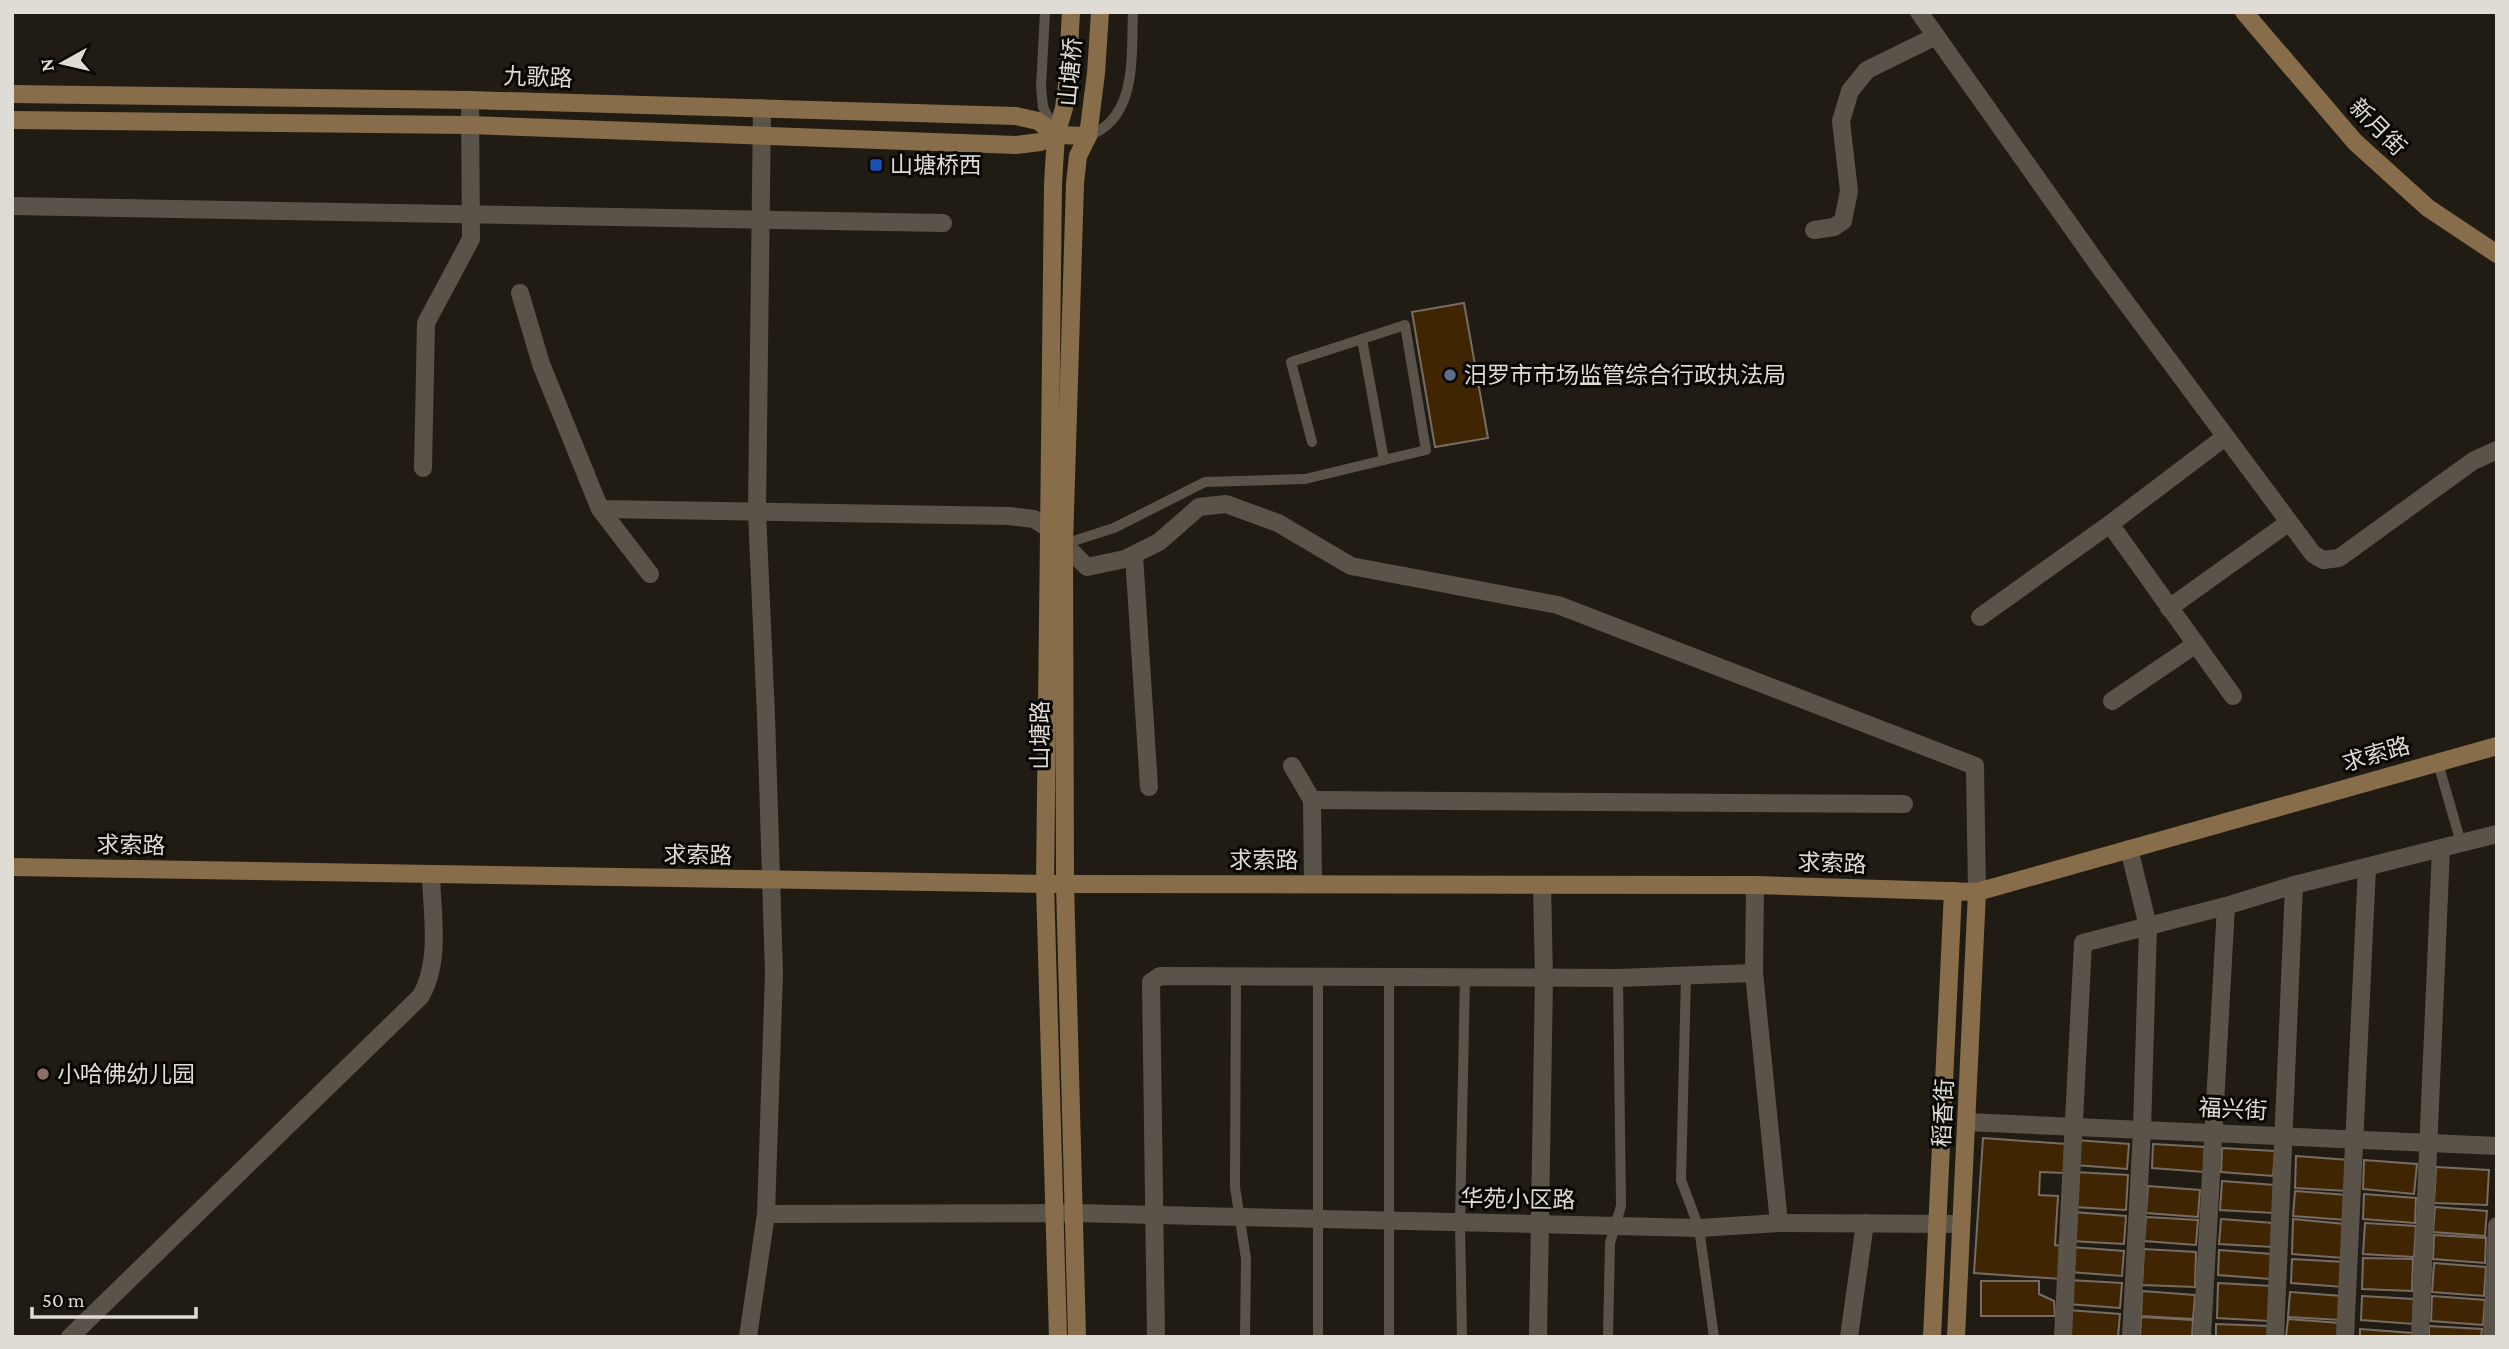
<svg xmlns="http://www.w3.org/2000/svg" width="2509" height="1349" font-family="'Crimson Pro','Noto Sans SC',serif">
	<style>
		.building { fill: #402503; stroke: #766c63; stroke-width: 2 }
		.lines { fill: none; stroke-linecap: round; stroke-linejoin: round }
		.lane { stroke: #5a5349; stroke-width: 10 }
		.street { stroke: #5a5349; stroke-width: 18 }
		.secondary { stroke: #886d4a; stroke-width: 18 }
		.transit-dot { fill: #1a4fb4; stroke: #090704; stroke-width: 2.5 }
		.service-dot { fill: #5c6f8a; stroke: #090704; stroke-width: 2.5 }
		.education-dot { fill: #8d6e63; stroke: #090704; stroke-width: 2.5 }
		.labels { text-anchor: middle; stroke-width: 6; stroke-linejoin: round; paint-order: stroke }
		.street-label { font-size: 23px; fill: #dfdbd5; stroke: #090704 }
		.poi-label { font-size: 23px; fill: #dfdbd5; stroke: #090704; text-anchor: start }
	</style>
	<rect width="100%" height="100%" fill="#211c13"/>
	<!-- building -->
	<g class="building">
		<path d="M1464,303L1488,438L1435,447L1412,312Z"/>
		<path d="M1983,1138L2066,1144L2064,1173L2040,1172L2039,1195L2058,1196L2055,1245L2063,1246L2061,1279L1974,1273Z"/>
		<path d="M2076,1140L2129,1144L2127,1169L2075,1165Z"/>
		<path d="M2153,1144L2205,1147L2204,1172L2152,1168Z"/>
		<path d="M2222,1148L2275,1151L2273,1176L2221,1172Z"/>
		<path d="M2296,1156L2349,1160L2347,1191L2295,1188Z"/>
		<path d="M2364,1160L2417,1164L2414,1194L2363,1189Z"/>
		<path d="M2436,1167L2489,1170L2487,1205L2434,1203Z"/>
		<path d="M2075,1172L2128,1175L2126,1210L2073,1207Z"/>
		<path d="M2222,1181L2275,1185L2273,1213L2220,1210Z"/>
		<path d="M2148,1186L2200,1190L2198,1217L2146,1213Z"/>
		<path d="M2295,1191L2347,1195L2346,1220L2293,1216Z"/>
		<path d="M2364,1194L2416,1198L2415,1223L2363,1219Z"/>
		<path d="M2435,1207L2487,1211L2485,1236L2433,1232Z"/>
		<path d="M2073,1212L2126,1216L2124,1244L2071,1241Z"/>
		<path d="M2146,1217L2198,1220L2196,1245L2144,1241Z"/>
		<path d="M2221,1219L2273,1223L2272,1247L2219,1244Z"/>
		<path d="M2293,1219L2345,1224L2344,1258L2292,1254Z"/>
		<path d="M2365,1223L2416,1226L2414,1257L2363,1254Z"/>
		<path d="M2434,1235L2486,1238L2485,1263L2433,1259Z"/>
		<path d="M2071,1247L2124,1251L2122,1276L2070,1272Z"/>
		<path d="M2144,1249L2196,1252L2195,1287L2142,1285Z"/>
		<path d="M2219,1250L2272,1254L2270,1279L2218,1275Z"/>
		<path d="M2363,1258L2413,1259L2412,1291L2362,1289Z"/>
		<path d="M2292,1259L2345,1262L2343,1287L2291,1283Z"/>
		<path d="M2434,1263L2486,1267L2484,1296L2432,1292Z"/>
		<path d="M2069,1280L2122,1283L2120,1308L2067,1304Z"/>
		<path d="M1981,1281H2039V1294L2054,1301L2055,1316H1981Z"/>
		<path d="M2218,1283L2271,1286L2269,1321L2217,1318Z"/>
		<path d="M2142,1291L2195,1295L2193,1319L2141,1316Z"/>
		<path d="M2290,1292L2342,1296L2341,1320L2288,1317Z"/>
		<path d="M2362,1296L2414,1299V1324L2361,1320Z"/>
		<path d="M2432,1296L2485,1300L2483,1325L2431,1321Z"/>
		<path d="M2068,1310L2120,1314L2118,1337H2066Z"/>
		<path d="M2141,1317L2193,1320L2192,1337H2140Z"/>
		<path d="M2288,1319L2340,1323L2339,1337H2286Z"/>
		<path d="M2216,1324L2269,1326L2268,1337H2216Z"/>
		<path d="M2429,1326L2482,1329L2481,1337H2429Z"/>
		<path d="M2360,1329L2413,1333L2412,1337H2360Z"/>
	</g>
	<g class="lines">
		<!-- lane -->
		<g class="lane">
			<path d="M1045,12L1041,87L1043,107L1054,129"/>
			<path d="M1088,136C1138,118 1131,56 1133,12"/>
			<path d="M1362,339L1405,325L1426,450L1384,460"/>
			<path d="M1064,544L1114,528L1205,482L1305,479L1384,460L1362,339L1291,362L1312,442"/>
			<path d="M2438,763L2461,843"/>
			<path d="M1236,976L1235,1187L1246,1259L1245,1337"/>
			<path d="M1318,976V1337"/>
			<path d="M1686,976L1681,1180L1699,1228L1714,1337"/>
			<path d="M1389,977V1337"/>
			<path d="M1462,1337L1460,1222L1465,977"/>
			<path d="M1608,1337L1610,1243L1621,1206L1618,978"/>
		</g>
		<!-- street -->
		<g class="street">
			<path d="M1919,12L2104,273L2313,554L2323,560L2339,558L2473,461L2497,450"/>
			<path d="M12,206L943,223"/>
			<path d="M1814,230L1834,227L1843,221L1849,191L1841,121L1850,91L1867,70L1936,36"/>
			<path d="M520,293L541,364L600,509L650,574"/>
			<path d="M423,468L426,323L471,239L470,100"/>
			<path d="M600,509L1009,516L1034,519L1048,528L1087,567L1125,559L1159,542L1199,507L1226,504L1278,523L1351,566L1558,605L1975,766L1977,892"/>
			<path d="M2110,524L2233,696"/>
			<path d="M1134,555L1149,787"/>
			<path d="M2169,608L2288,523"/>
			<path d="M1980,617L2110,524L2225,437"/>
			<path d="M2112,701L2196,644"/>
			<path d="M1292,766L1312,800L1313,884"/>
			<path d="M1312,800L1904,804"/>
			<path d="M2129,849L2148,926L2142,1130L2131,1337"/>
			<path d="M1755,885L1754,973L1779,1223"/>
			<path d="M1967,1122L2497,1146"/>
			<path d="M766,1214L1073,1213L1699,1228L1779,1223L1961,1224"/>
			<path d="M70,1337L421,996C441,960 432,915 431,875"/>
			<path d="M748,1337L766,1214L774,973L766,716L757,512L762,108"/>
			<path d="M1156,1337L1151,982L1160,976L1618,978L1754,973"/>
			<path d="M1538,1337L1544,978L1542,885"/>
			<path d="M1849,1337L1865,1223"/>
			<path d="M2063,1337L2083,943L2226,906L2294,885L2497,834"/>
			<path d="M2202,1337L2226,906"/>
			<path d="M2275,1337L2294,885"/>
			<path d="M2345,1337L2367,867"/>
			<path d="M2420,1337L2441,849"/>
			<path d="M2492,1337L2497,1226"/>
		</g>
		<!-- secondary -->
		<g class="secondary">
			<path d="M2244,12L2355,142L2428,208L2497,254"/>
			<path d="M12,94L470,100L1016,116L1038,121L1056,135"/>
			<path d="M12,120L469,125L1016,145L1040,142L1056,135L1088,136"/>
			<path d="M12,867L1045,884L1755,885L1977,892L2497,746"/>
			<path d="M1058,1337L1045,884L1053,184L1056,135L1064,108L1067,85L1071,12"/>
			<path d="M1077,1337L1065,884L1064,544L1075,183L1078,156L1088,136L1096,73L1100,12"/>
			<path d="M1932,1337L1953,891"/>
			<path d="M1956,1337L1977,892"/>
		</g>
	</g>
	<!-- markers -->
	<rect class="transit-dot" x="869" y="158" width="14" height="14" rx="3.5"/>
	<circle class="service-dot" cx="1450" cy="375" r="7"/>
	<circle class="education-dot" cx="43" cy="1074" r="7"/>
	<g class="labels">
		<!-- street labels -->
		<g class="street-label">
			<text transform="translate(1070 72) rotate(-85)" y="8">山塘桥</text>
			<text transform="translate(538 77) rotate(2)" y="8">九歌路</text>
			<text transform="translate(2378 127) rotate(45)" y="8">新月街</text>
			<text transform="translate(1040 735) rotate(-90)" y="8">山塘路</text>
			<text transform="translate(2376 754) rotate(-16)" y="8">求索路</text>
			<text transform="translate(131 845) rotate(1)" y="8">求索路</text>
			<text transform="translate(698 855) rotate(1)" y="8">求索路</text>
			<text x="1264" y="868">求索路</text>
			<text transform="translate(1832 863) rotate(2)" y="8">求索路</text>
			<text transform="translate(2233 1109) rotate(3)" y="8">福兴街</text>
			<text transform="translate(1943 1113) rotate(-87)" y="8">稻香街</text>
			<text transform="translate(1518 1199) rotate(1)" y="8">华苑小区路</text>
		</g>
		<!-- poi labels -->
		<g class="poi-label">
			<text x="890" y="173">山塘桥西</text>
			<text x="1464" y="383">汨罗市市场监管综合行政执法局</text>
			<text x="57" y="1082">小哈佛幼儿园</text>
		</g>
	</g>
	<!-- border -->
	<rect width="2509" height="1349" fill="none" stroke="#dfdbd5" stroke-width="28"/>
	<!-- north arrow -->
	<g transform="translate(63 63) rotate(262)" stroke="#090704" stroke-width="5" paint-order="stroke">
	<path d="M0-5L12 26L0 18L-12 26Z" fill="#dfdbd5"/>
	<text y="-10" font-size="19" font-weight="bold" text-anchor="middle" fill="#dfdbd5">N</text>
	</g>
	<!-- scale -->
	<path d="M32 1307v10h164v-10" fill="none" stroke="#dfdbd5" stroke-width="3.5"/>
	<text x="42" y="1307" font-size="21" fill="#dfdbd5" stroke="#090704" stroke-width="5" paint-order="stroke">50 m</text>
</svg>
